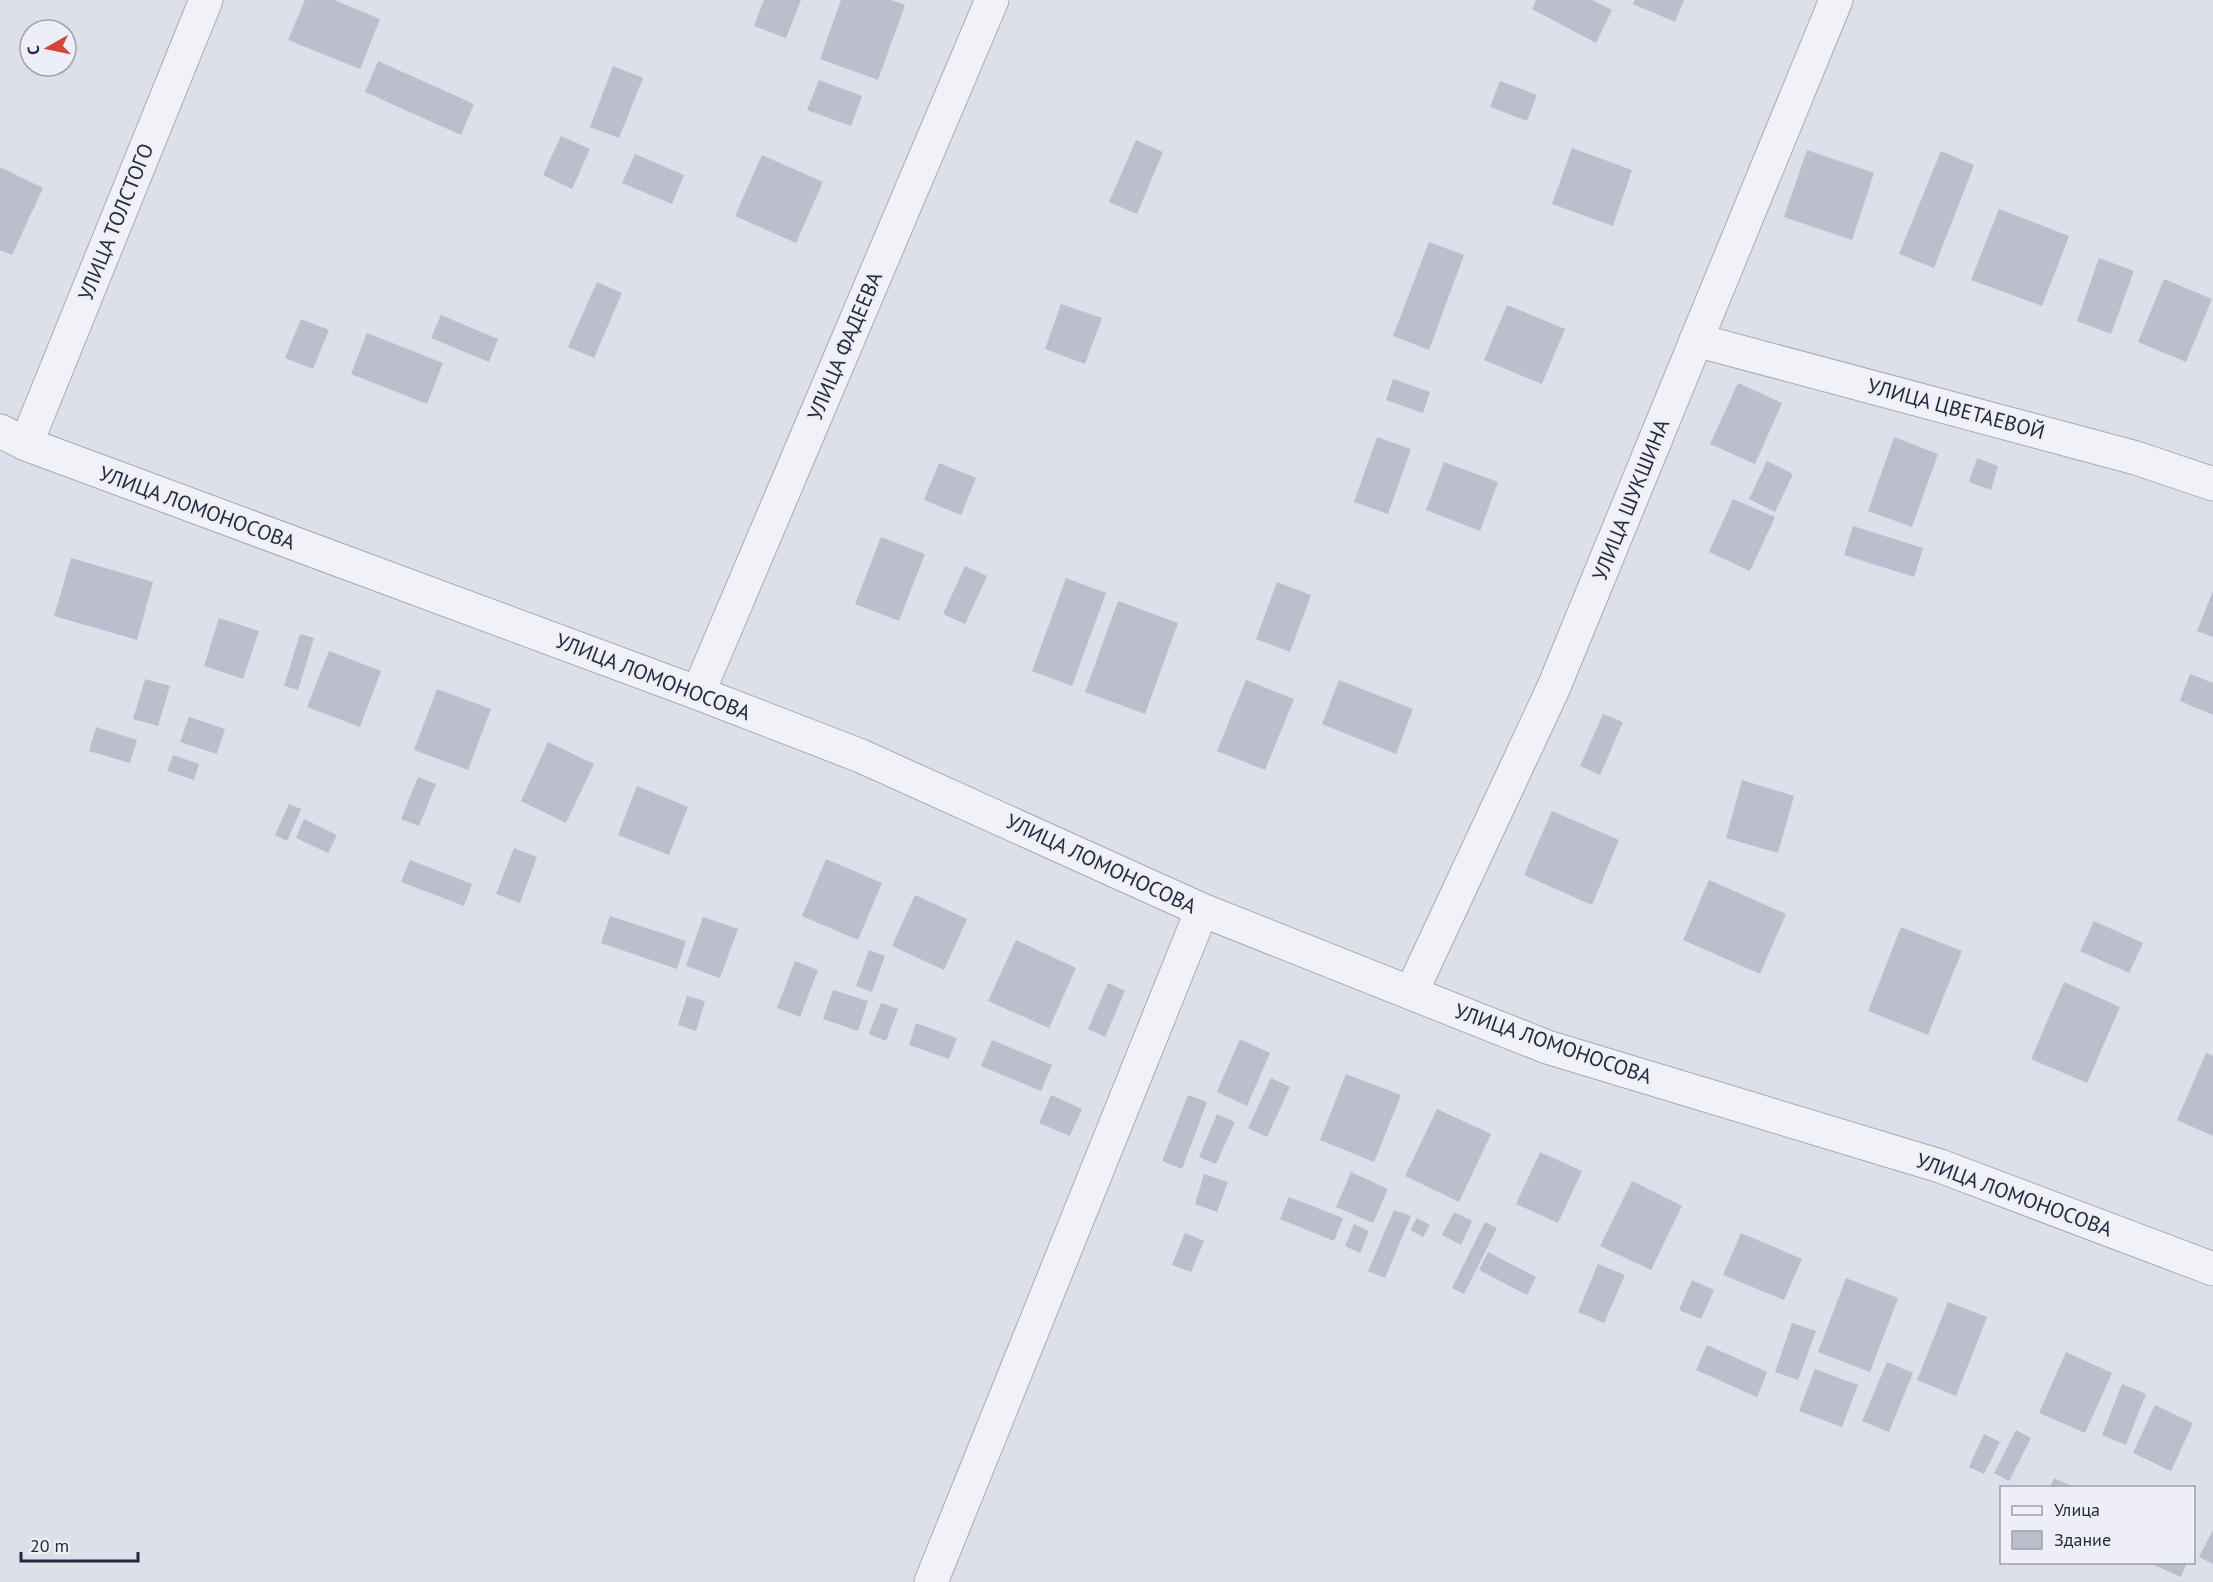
<svg xmlns="http://www.w3.org/2000/svg" width="2213" height="1582" font-family="'PT Sans',sans-serif">
	<style>
		.building { fill: #bbbecc }
		.lines { fill: none; stroke-linecap: round; stroke-linejoin: round }
		.street-casing { stroke: #a7a9b7; stroke-width: 35 }
		.street { stroke: #f1f2f7; stroke-width: 33 }
		.labels { text-anchor: middle; stroke-width: 4.5; stroke-linejoin: round; paint-order: stroke }
		.street-label { font-size: 21px; fill: #262a41; stroke: #eeeff6 }
	</style>
	<rect width="100%" height="100%" fill="#dee0e9"/>
	<!-- building -->
	<g class="building">
		<path d="M305,0H334L380,19L360,69L288,40Z"/>
		<path d="M764,0H801L786,38L754,26Z"/>
		<path d="M841,0H891L905,5L878,80L820,59Z"/>
		<path d="M1536,0H1592L1612,10L1596,43L1532,9Z"/>
		<path d="M1635,0H1684L1675,22L1633,4Z"/>
		<path d="M378,61L474,104L461,135L365,92Z"/>
		<path d="M613,66L643,78L619,138L590,127Z"/>
		<path d="M819,80L862,96L851,126L807,110Z"/>
		<path d="M1500,81L1537,95L1527,121L1490,107Z"/>
		<path d="M561,136L590,149L572,189L543,175Z"/>
		<path d="M1136,140L1163,152L1137,214L1109,202Z"/>
		<path d="M1572,148L1632,170L1613,226L1552,204Z"/>
		<path d="M1807,150L1874,173L1852,240L1784,217Z"/>
		<path d="M1941,151L1974,165L1934,268L1899,254Z"/>
		<path d="M635,154L684,175L672,204L622,183Z"/>
		<path d="M762,155L823,182L796,243L735,216Z"/>
		<path d="M0,167L43,188L12,255L0,250Z"/>
		<path d="M1999,209L2069,236L2042,306L1971,280Z"/>
		<path d="M1429,242L1464,255L1429,350L1393,336Z"/>
		<path d="M2099,258L2134,271L2111,334L2077,321Z"/>
		<path d="M2164,279L2212,299L2186,362L2138,342Z"/>
		<path d="M597,282L622,293L594,358L568,347Z"/>
		<path d="M1061,304L1102,318L1085,364L1045,349Z"/>
		<path d="M1507,305L1565,329L1542,384L1484,360Z"/>
		<path d="M441,315L498,339L489,362L431,338Z"/>
		<path d="M301,319L329,330L313,369L285,358Z"/>
		<path d="M367,333L443,363L427,404L351,374Z"/>
		<path d="M1393,379L1430,392L1423,413L1386,400Z"/>
		<path d="M1738,383L1782,403L1755,464L1710,444Z"/>
		<path d="M1377,437L1411,449L1388,514L1354,502Z"/>
		<path d="M1894,437L1938,454L1912,527L1868,511Z"/>
		<path d="M1977,458L1998,466L1991,490L1969,482Z"/>
		<path d="M1767,461L1793,474L1775,512L1749,499Z"/>
		<path d="M1444,462L1498,482L1480,531L1426,510Z"/>
		<path d="M939,463L976,478L961,515L924,500Z"/>
		<path d="M1733,499L1775,517L1750,571L1709,552Z"/>
		<path d="M1853,526L1923,548L1914,577L1844,555Z"/>
		<path d="M881,537L925,554L899,621L855,604Z"/>
		<path d="M71,558L153,582L137,640L54,616Z"/>
		<path d="M965,566L987,576L965,624L943,614Z"/>
		<path d="M1066,578L1106,593L1072,686L1032,671Z"/>
		<path d="M1277,582L1311,595L1290,652L1256,639Z"/>
		<path d="M2213,591V637L2197,631Z"/>
		<path d="M1118,601L1178,623L1145,714L1085,692Z"/>
		<path d="M219,618L259,631L243,679L204,666Z"/>
		<path d="M300,634L314,638L298,690L284,686Z"/>
		<path d="M329,651L381,671L360,727L307,707Z"/>
		<path d="M2190,674L2213,683V715L2180,701Z"/>
		<path d="M145,679L170,686L158,726L133,719Z"/>
		<path d="M1246,680L1294,699L1265,770L1217,751Z"/>
		<path d="M1339,680L1413,709L1396,754L1322,724Z"/>
		<path d="M437,689L491,709L468,770L414,750Z"/>
		<path d="M1603,714L1623,722L1600,775L1580,766Z"/>
		<path d="M189,717L225,729L217,754L180,742Z"/>
		<path d="M96,727L137,740L130,763L89,751Z"/>
		<path d="M548,742L594,764L566,823L521,801Z"/>
		<path d="M173,755L199,764L194,780L167,771Z"/>
		<path d="M418,777L436,784L419,826L401,819Z"/>
		<path d="M1742,780L1794,796L1778,853L1726,838Z"/>
		<path d="M637,786L688,807L669,855L618,835Z"/>
		<path d="M289,804L301,809L287,841L275,835Z"/>
		<path d="M1552,811L1619,840L1592,905L1524,875Z"/>
		<path d="M304,819L337,835L328,853L296,838Z"/>
		<path d="M514,848L537,857L520,903L496,894Z"/>
		<path d="M826,859L882,883L858,940L802,916Z"/>
		<path d="M410,860L472,884L464,906L401,882Z"/>
		<path d="M1709,880L1786,914L1760,974L1683,940Z"/>
		<path d="M915,895L967,919L944,970L892,946Z"/>
		<path d="M610,916L686,941L677,969L601,943Z"/>
		<path d="M703,917L738,929L720,978L686,966Z"/>
		<path d="M2094,921L2143,943L2129,973L2080,951Z"/>
		<path d="M1901,927L1962,951L1928,1035L1868,1011Z"/>
		<path d="M1016,940L1076,968L1049,1028L988,1001Z"/>
		<path d="M869,950L885,956L872,992L856,986Z"/>
		<path d="M795,961L818,970L800,1017L777,1008Z"/>
		<path d="M2064,982L2120,1007L2087,1083L2031,1059Z"/>
		<path d="M1108,983L1125,991L1105,1037L1088,1029Z"/>
		<path d="M833,990L868,1001L858,1031L823,1019Z"/>
		<path d="M687,996L705,1001L696,1031L678,1025Z"/>
		<path d="M881,1003L898,1009L886,1041L869,1034Z"/>
		<path d="M916,1023L957,1038L949,1059L909,1045Z"/>
		<path d="M1240,1039L1270,1053L1247,1106L1217,1092Z"/>
		<path d="M992,1040L1052,1065L1041,1091L981,1066Z"/>
		<path d="M2206,1053L2213,1056V1136L2177,1120Z"/>
		<path d="M1346,1074L1401,1095L1374,1162L1320,1140Z"/>
		<path d="M1271,1078L1290,1087L1267,1137L1248,1128Z"/>
		<path d="M1051,1095L1082,1109L1070,1136L1039,1123Z"/>
		<path d="M1188,1095L1207,1102L1182,1169L1162,1161Z"/>
		<path d="M1437,1109L1491,1134L1459,1202L1405,1176Z"/>
		<path d="M1217,1114L1235,1122L1216,1164L1199,1157Z"/>
		<path d="M1540,1152L1582,1171L1558,1223L1516,1204Z"/>
		<path d="M1351,1172L1388,1189L1373,1223L1336,1207Z"/>
		<path d="M1204,1174L1228,1182L1217,1212L1195,1204Z"/>
		<path d="M1632,1181L1682,1206L1651,1270L1600,1246Z"/>
		<path d="M1289,1197L1343,1218L1334,1241L1280,1219Z"/>
		<path d="M1394,1210L1411,1216L1385,1278L1368,1271Z"/>
		<path d="M1454,1212L1472,1221L1461,1245L1442,1235Z"/>
		<path d="M1417,1218L1430,1225L1423,1237L1410,1230Z"/>
		<path d="M1485,1222L1497,1228L1464,1294L1452,1288Z"/>
		<path d="M1354,1224L1369,1231L1360,1253L1345,1246Z"/>
		<path d="M1185,1233L1204,1241L1191,1272L1172,1265Z"/>
		<path d="M1741,1233L1802,1259L1784,1300L1723,1275Z"/>
		<path d="M1488,1252L1536,1277L1527,1295L1479,1270Z"/>
		<path d="M1598,1264L1625,1275L1604,1323L1578,1312Z"/>
		<path d="M1846,1278L1898,1298L1870,1372L1818,1352Z"/>
		<path d="M1692,1280L1714,1290L1701,1319L1679,1310Z"/>
		<path d="M1948,1302L1987,1317L1956,1396L1917,1380Z"/>
		<path d="M1792,1323L1816,1331L1798,1380L1775,1372Z"/>
		<path d="M1707,1345L1767,1372L1757,1397L1696,1370Z"/>
		<path d="M2066,1352L2112,1373L2085,1433L2039,1413Z"/>
		<path d="M1887,1362L1913,1373L1889,1432L1862,1421Z"/>
		<path d="M1815,1369L1858,1385L1842,1427L1799,1411Z"/>
		<path d="M2122,1384L2146,1394L2126,1445L2102,1435Z"/>
		<path d="M2155,1405L2193,1423L2171,1471L2133,1453Z"/>
		<path d="M2016,1430L2031,1438L2009,1481L1994,1473Z"/>
		<path d="M1984,1434L2000,1442L1984,1474L1969,1467Z"/>
		<path d="M2054,1478L2075,1488H2050Z"/>
		<path d="M2213,1530V1564L2199,1557Z"/>
		<path d="M2147,1562H2187L2181,1577Z"/>
	</g>
	<g class="lines">
		<!-- street casing -->
		<g class="street-casing">
			<g id="street">
				<path d="M1696,340L2136,458L2213,484"/>
				<path d="M0,431L26,444L698,693L861,756L1202,910L1547,1047L1940,1166L2213,1269"/>
				<path d="M26,444L206,0"/>
				<path d="M698,693L992,0"/>
				<path d="M1411,993L1553,689L1836,0"/>
				<path d="M931,1582L1202,910"/>
			</g>
		</g>
		<!-- street -->
		<use href="#street" class="street"/>
	</g>
	<g class="labels">
		<!-- street labels -->
		<g class="street-label">
			<text transform="translate(116 222) rotate(-68)" y="7">УЛИЦА ТОЛСТОГО</text>
			<text transform="translate(845 346) rotate(-67)" y="7">УЛИЦА ФАДЕЕВА</text>
			<text transform="translate(1956 409) rotate(15)" y="7">УЛИЦА ЦВЕТАЕВОЙ</text>
			<text transform="translate(1631 500) rotate(-68)" y="7">УЛИЦА ШУКШИНА</text>
			<text transform="translate(197 508) rotate(20)" y="7">УЛИЦА ЛОМОНОСОВА</text>
			<text transform="translate(653 677) rotate(21)" y="7">УЛИЦА ЛОМОНОСОВА</text>
			<text transform="translate(1101 864) rotate(25)" y="7">УЛИЦА ЛОМОНОСОВА</text>
			<text transform="translate(1553 1044) rotate(19)" y="7">УЛИЦА ЛОМОНОСОВА</text>
			<text transform="translate(2014 1195) rotate(20)" y="7">УЛИЦА ЛОМОНОСОВА</text>
		</g>
	</g>
	<!-- legend -->
	<rect x="2000" y="1486" width="195" height="78" fill="#eeeff6" stroke="#9ea0ae" stroke-width="1.5"/>
	<rect x="2012" y="1506" width="30" height="9" fill="#f1f2f7" stroke="#9ea0ae" stroke-width="1.5"/>
	<text x="2054" y="1516" font-size="18" fill="#262a41">Улица</text>
	<rect x="2012" y="1531" width="30" height="18" fill="#bbbecc" stroke="#9ea0ae" stroke-width="1.5"/>
	<text x="2054" y="1546" font-size="18" fill="#262a41">Здание</text>
	<!-- north arrow -->
	<g transform="translate(48 48) rotate(261)"><circle r="28" fill="#eeeff6" stroke="#9ea0ae" stroke-width="1.5"/>
	<path d="M0-4.5L10 22L0 15L-10 22Z" fill="#d7453a"/>
	<text y="-9" font-size="16" font-weight="bold" text-anchor="middle" fill="#262a41">С</text>
	</g>
	<!-- scale -->
	<path d="M21 1552v9h117v-9" fill="none" stroke="#262a41" stroke-width="3"/>
	<text x="30" y="1552" font-size="18" fill="#262a41" stroke="#eeeff6" stroke-width="4.5" paint-order="stroke">20 m</text>
</svg>
